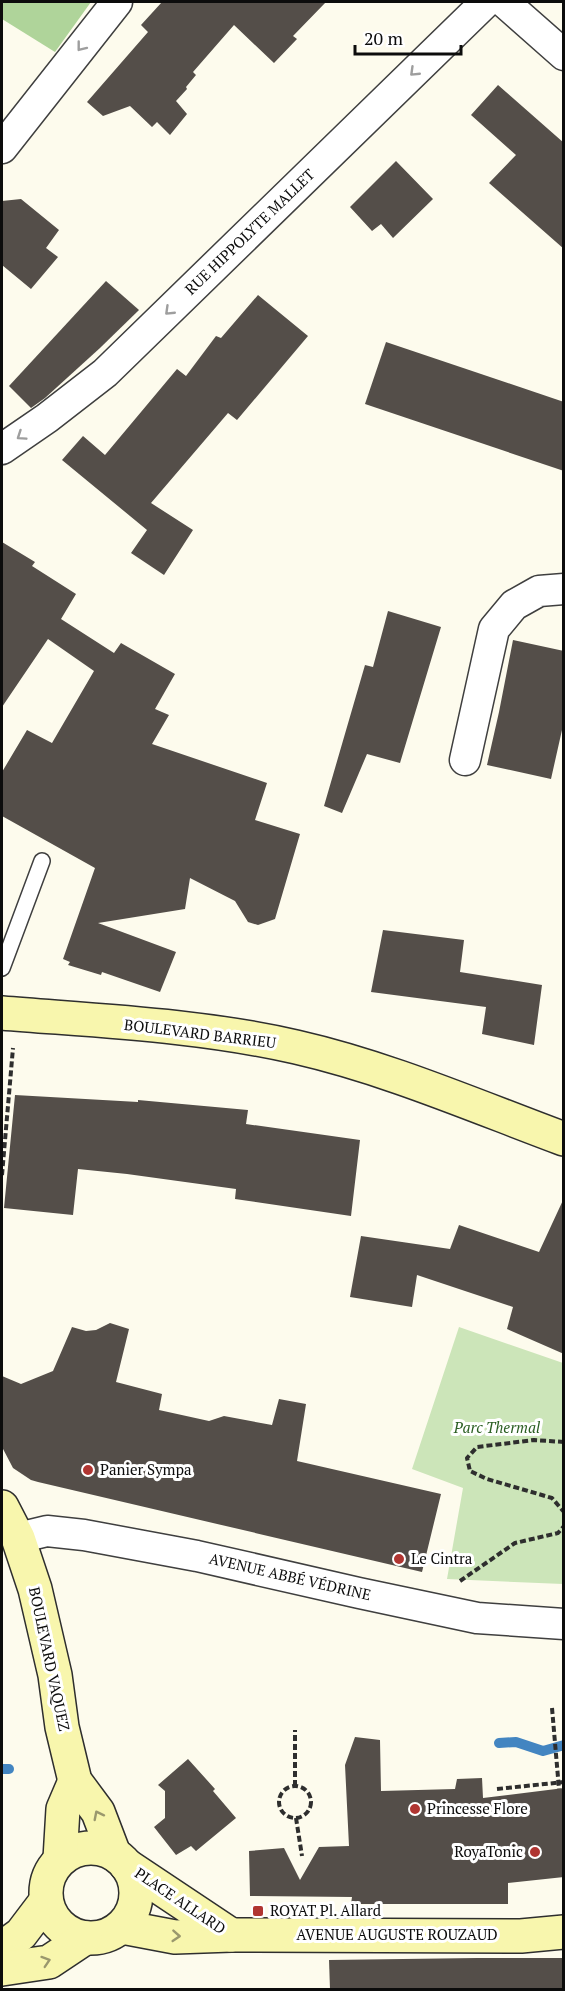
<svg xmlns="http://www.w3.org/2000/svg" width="565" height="1991" font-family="'PT Serif',serif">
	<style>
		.green { fill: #cce5b9 }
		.forest { fill: #afd49a }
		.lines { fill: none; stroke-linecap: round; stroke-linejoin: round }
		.stream { stroke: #4385c1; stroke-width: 10 }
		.building { fill: #544e49 }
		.lane-casing { stroke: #3f3f3f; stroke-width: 18 }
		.street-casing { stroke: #3f3f3f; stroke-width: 33 }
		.secondary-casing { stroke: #2e2e2e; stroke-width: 36 }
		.path { stroke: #2e2e2e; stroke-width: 4; stroke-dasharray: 6 3; stroke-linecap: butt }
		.lane { stroke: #fff; stroke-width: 15 }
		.street { stroke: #fff; stroke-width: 30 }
		.secondary { stroke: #f8f6ad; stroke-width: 33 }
		.oneway { stroke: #9e9e9e }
		.oneway2 { stroke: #9a986d }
		.poi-dot { fill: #b03531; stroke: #fff; stroke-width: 2 }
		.labels { text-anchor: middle; stroke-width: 6; stroke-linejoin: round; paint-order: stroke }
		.street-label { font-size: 15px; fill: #0c0c0c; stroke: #fff }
		.park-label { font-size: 15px; font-style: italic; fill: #2a5e22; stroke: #fff }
		.poi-label { font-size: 15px; fill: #0c0c0c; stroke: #fff; text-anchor: start }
	</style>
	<rect width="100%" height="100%" fill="#fdfbed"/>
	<!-- green -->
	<path class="green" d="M459,1327L563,1363V1584L447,1579L463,1488L412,1469Z"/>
	<!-- forest -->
	<path class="forest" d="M2,2H91L55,52L2,19Z"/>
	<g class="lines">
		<!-- stream -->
		<g class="stream">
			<path d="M499,1743L516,1742L543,1751L564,1745"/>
			<path d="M2,1769H9"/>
		</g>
	</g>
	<!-- building -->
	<g class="building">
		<path d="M162,2H326L293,36L297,39L274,63L234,25L193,72L196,75L186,87L187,89L176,101L187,114L170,135L157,122L152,127L130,106L103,116L87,102L148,32L141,25Z"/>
		<path d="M498,85L564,143V249L489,183L516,155L471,115Z"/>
		<path d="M396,161L433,199L393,238L381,224L372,231L350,207Z"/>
		<path d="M21,199L59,230L46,248L58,257L31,289L2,265V201Z"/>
		<path d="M106,281L139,310L100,348L45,398L31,408L9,386Z"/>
		<path d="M258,295L308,336L237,420L228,413L151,503L193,530L164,575L131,553L147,530L62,460L83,436L105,455L177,369L186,376L216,336L221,338Z"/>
		<path d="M386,342L564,402V471L365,404Z"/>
		<path d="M2,542L35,562L32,566L76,594L61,619L114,653L121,643L175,674L155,709L169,715L152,744L267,783L255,820L300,834L275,919L258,925L248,922L235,901L190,878L185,909L98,923L176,952L160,992L102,972L101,975L68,965L70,962L63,959L95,868L2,816V772L27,730L52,743L94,671L48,639L2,707Z"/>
		<path d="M388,611L441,627L400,763L367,754L342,813L324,806L365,665L373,667Z"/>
		<path d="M513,640L564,651V721L551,779L487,765L499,712Z"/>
		<path d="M383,930L464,940L460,972L542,985L534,1045L482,1034L486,1007L371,992Z"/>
		<path d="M15,1095L138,1102V1100L248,1110L246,1124L360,1140L351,1216L235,1199L236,1189L127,1174L78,1169L73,1215L4,1208Z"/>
		<path d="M564,1198V1354L507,1329L513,1307L417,1275L412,1307L350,1297L361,1236L450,1249L459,1225L539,1252Z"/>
		<path d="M110,1323L129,1329L116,1382L162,1394L159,1410L209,1421L224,1416L272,1425L279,1399L306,1404L297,1461L441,1494L422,1572L38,1482L31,1480L13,1468L2,1447V1376L21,1384L53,1371L72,1327L86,1331L96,1330Z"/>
		<path d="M355,1737L380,1740L381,1791L455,1789L457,1779L482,1778L483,1798L564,1788V1877L508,1883V1904H351L352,1897L250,1896L249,1851L284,1848L300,1880L319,1847L349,1846L345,1765Z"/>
		<path d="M188,1759L215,1789L213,1791L236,1818L196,1851L191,1846L176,1855L154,1827L165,1818V1791L158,1785Z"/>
		<path d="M477,1958H564V1988L537,1989H330L329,1960Z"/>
	</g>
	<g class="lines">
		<!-- lane casing -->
		<g class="lane-casing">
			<path id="lane" d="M2,968L42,861"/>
		</g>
		<!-- street casing -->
		<g class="street-casing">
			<g id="street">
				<path d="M504,2L564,55"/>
				<path d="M2,148L117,2"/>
				<path d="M2,449L47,418L105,373L486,2"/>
				<path d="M465,760L494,629L514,605L539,591L564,589"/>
				<path d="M18,1538L47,1531L84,1535L197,1556L359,1593L477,1618L564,1624"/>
			</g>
		</g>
		<!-- secondary casing -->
		<g class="secondary-casing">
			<g id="secondary">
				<path d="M2,1013C100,1021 200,1025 296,1047C388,1068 475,1106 564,1139"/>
				<path d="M2,1507L18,1538L35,1589L55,1675L62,1727L75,1781L98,1812L114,1854"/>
				<circle cx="91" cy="1893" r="45"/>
				<path d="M60,1859L63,1809L75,1781"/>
				<path d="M126,1865L231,1935"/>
				<path d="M122,1927L175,1937L231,1935L521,1936L564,1932"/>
				<path d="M2,1948L21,1934L46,1901"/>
				<path d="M2,1969L49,1962L85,1938"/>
			</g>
		</g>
		<!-- path -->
		<g class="path">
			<path d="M2,1175L13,1048"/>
			<path d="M564,1442L534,1440L477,1447L467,1458L470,1471L487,1479L552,1498L564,1512"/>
			<path d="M460,1581L515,1543L558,1533L564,1526"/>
			<path d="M552,1708L559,1789"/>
			<path d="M295,1786V1730"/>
			<circle cx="295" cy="1802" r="16"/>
			<path d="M497,1789L564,1782"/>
			<path d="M296,1818L302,1856"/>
		</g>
		<!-- lane -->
		<use href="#lane" class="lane"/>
		<!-- street -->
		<use href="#street" class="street"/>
		<!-- secondary -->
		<use href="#secondary" class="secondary"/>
	</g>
	<!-- one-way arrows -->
	<defs><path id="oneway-chevron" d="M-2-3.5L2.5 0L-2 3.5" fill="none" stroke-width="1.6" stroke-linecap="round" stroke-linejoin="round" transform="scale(1.5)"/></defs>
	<g class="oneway">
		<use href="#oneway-chevron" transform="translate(81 47) rotate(128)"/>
		<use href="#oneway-chevron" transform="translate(414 72) rotate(136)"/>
		<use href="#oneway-chevron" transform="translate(169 311) rotate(136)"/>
		<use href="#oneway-chevron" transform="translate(21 436) rotate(146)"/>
	</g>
	<g class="oneway2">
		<use href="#oneway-chevron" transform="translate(98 1815) rotate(-117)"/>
		<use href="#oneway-chevron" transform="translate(176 1936) rotate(4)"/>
		<use href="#oneway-chevron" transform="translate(46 1961) rotate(-18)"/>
	</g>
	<!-- markers -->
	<g class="poi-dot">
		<circle cx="88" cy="1470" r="6"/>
		<circle cx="399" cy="1559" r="6"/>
		<circle cx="415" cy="1809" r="6"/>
		<circle cx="535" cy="1852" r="6"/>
		<rect x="252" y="1905" width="12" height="12" rx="3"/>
	</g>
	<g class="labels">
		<!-- street labels -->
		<g class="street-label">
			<text transform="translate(250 232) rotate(-44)" y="5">RUE HIPPOLYTE MALLET</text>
			<text transform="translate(200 1034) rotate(7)" y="5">BOULEVARD BARRIEU</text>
			<text transform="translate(290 1577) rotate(13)" y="5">AVENUE ABBÉ VÉDRINE</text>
			<text transform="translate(49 1659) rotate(78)" y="5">BOULEVARD VAQUEZ</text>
			<text transform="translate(180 1901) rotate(34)" y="5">PLACE ALLARD</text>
			<text x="397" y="1940">AVENUE AUGUSTE ROUZAUD</text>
		</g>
		<!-- park labels -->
		<g class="park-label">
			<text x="497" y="1433">Parc Thermal</text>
		</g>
		<!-- poi labels -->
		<g class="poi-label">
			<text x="100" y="1475">Panier Sympa</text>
			<text x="411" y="1564">Le Cintra</text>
			<text x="427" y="1814">Princesse Flore</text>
			<text x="523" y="1857" text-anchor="end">RoyaTonic</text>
			<text x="270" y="1916">ROYAT Pl. Allard</text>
		</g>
	</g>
	<!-- border -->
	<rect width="565" height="1991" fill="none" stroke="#0c0c0c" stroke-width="6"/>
	<!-- scale -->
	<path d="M355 45v9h106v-9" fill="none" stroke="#0c0c0c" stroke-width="3"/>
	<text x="364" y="45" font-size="18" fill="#0c0c0c" stroke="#ffffff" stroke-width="4.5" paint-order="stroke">20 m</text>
</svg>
